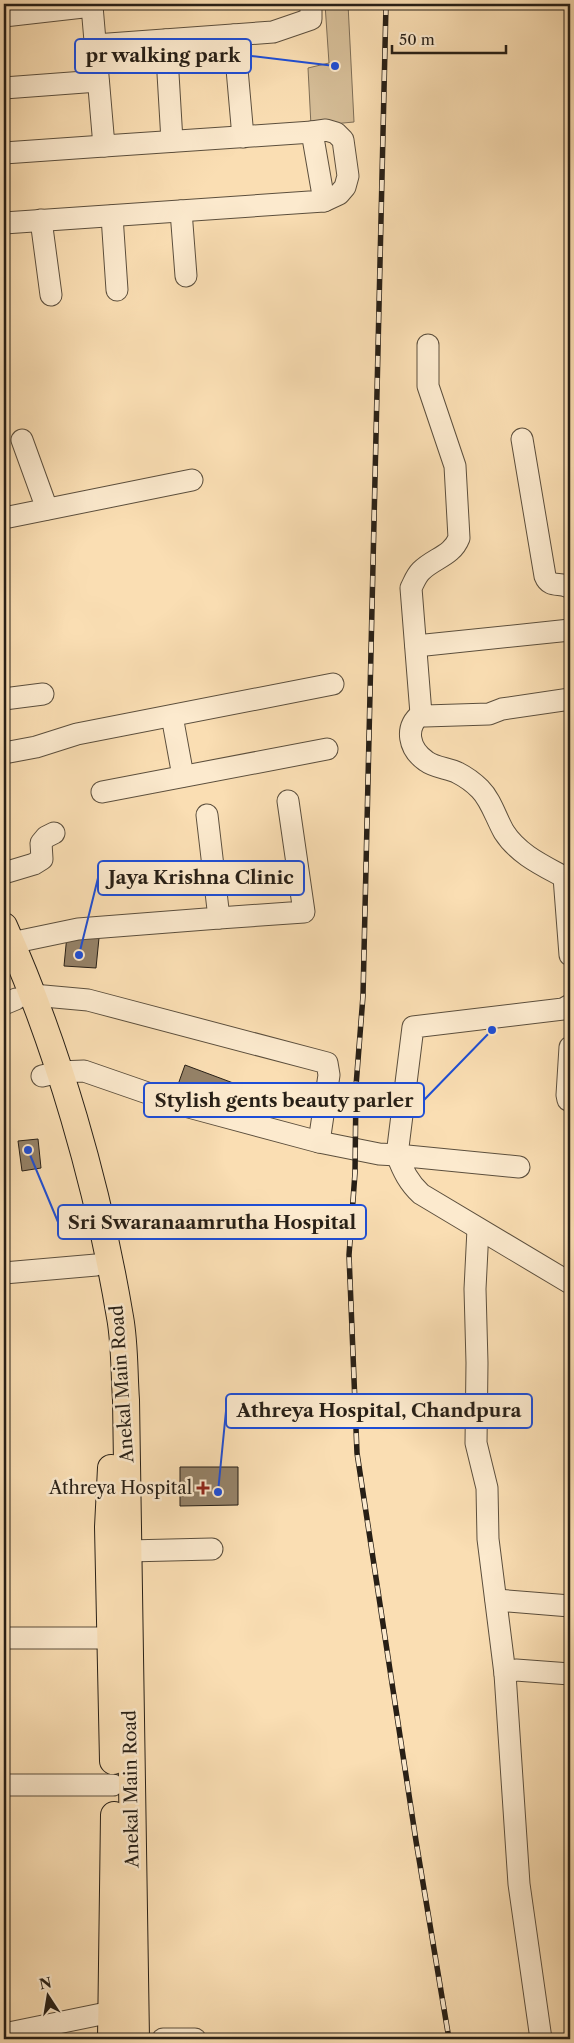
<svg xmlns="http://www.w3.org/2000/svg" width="574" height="2043" font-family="'Libre Caslon Text',serif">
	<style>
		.green { fill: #d6be98; stroke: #7e6e57 }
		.building { fill: #958268; stroke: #271f16 }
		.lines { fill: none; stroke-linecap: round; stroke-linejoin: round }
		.minor-casing { stroke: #5c4f3d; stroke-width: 23 }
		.major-casing { stroke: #271f16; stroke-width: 28 }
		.minor { stroke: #fceace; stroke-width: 21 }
		.major { stroke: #fadeb3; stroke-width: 26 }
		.rail-casing { stroke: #271f16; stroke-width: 5.5 }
		.rail { stroke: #fceace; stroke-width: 4; stroke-dasharray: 11; stroke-linecap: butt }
		.poi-dot { fill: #8f2418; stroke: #fceace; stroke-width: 2 }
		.labels { text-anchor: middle; stroke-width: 5; stroke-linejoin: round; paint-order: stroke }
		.street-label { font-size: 18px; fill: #271f16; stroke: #fceace }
		.poi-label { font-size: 18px; fill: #271f16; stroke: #fceace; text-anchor: end }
		.leader { fill: none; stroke: #1d4ed8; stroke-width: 2 }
		.callout-dot { fill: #1d4ed8; stroke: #fceace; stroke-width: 2 }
		.callout { fill: #fceace; stroke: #1d4ed8; stroke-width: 2 }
		.callout-label { font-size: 19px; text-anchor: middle; font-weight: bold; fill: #271f16 }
	</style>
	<rect width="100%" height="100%" fill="#fadeb3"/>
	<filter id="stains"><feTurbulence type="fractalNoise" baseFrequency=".004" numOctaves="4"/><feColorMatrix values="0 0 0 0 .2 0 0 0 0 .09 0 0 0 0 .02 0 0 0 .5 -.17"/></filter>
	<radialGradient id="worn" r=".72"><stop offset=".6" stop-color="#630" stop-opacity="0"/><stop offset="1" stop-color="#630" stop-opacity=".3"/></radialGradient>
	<!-- green -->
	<path class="green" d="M325,4H348L354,122L311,126L308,68L329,63Z"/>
	<!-- building -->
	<g class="building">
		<path d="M67,935L99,938L96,968L64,966Z"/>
		<path d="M185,1065L260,1093L250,1121L175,1093Z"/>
		<path d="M38,1139L41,1168L22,1171L18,1141Z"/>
		<path d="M180,1467H238V1505L180,1506Z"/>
	</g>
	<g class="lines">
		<!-- minor casing -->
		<g class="minor-casing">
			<g id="minor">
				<path d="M4,16L92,6L104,146L312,132L324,201L4,223"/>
				<path d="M234,35L243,137"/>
				<path d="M166,40L172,141"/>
				<path d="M95,45L273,32L311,19V4"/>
				<path d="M4,88L98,81"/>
				<path d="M312,132L326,130L336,133L343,140L348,176L345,187L339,194L324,201"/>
				<path d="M4,153L104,146"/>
				<path d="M181,211L186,276"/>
				<path d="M112,216L117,290"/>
				<path d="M41,220L51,295"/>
				<path d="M428,345V386L455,466L459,538C452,556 434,558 421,571C416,576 414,582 411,588L421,714L425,716L489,714L502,709L570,699"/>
				<path d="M522,439L545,576C550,589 561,581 570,588"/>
				<path d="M22,440L47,509"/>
				<path d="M4,518L192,480"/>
				<path d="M416,646L570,630"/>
				<path d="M4,699L43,694"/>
				<path d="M421,714C404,728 409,749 426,761C435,768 449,768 458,773C466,777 474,783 480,789C491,800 496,818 504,832C518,854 542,865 564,877"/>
				<path d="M172,716L183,776"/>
				<path d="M4,753L36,747L77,734L333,684"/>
				<path d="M102,792L327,749"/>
				<path d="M4,873L34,864L42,859L41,843L46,837L54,833"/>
				<path d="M570,877H564L570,955"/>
				<path d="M219,918L304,912L288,801"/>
				<path d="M11,943L78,929L219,918L207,815"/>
				<path d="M33,995L88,1000L327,1063L329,1075L319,1142"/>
				<path d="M4,1004L16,999"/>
				<path d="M570,1047L567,1095L568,1100H570"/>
				<path d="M42,1076L59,1072L84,1071L185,1106L319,1142L379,1154L397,1155L413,1027L563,1009L570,1005"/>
				<path d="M519,1167L397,1155C403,1171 409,1183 421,1194L570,1283"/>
				<path d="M478,1229L475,1289L477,1363L476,1443L487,1488L488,1539L505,1674"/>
				<path d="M4,1273L96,1265"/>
				<path d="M128,1551L212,1549"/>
				<path d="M496,1600L570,1606"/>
				<path d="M4,1638H110"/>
				<path d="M4,1785H113"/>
				<path d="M4,2034L126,2009"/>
				<path d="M163,2039H195"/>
				<path d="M541,2039L519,1884L505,1674L516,1670L570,1674"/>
			</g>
		</g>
		<!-- major casing -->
		<g class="major-casing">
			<g id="major">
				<path d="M4,926C58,1047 98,1186 120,1317C125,1344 124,1372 126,1400L136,2039"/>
				<path d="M111,1468L108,1527L113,1761"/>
				<path d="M111,2039L114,1815"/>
			</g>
		</g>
		<!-- minor -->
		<use href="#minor" class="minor"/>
		<!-- major -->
		<use href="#major" class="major"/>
		<!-- rail casing -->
		<g class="rail-casing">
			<path id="rail" d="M386,4L363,996L356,1086L355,1173L349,1255L357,1453L416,1841L449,2039"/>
		</g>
		<!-- rail -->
		<use href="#rail" class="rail"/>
	</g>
	<!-- markers -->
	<path class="poi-dot" d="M200.5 1480.5h5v5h5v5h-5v5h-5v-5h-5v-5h5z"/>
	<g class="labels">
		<!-- street labels -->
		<g class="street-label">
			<text transform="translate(122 1384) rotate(-94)" y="6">Anekal Main Road</text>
			<text transform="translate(131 1789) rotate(-91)" y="6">Anekal Main Road</text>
		</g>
		<!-- poi labels -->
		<g class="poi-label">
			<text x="192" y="1494">Athreya Hospital</text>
		</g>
	</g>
	<!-- callouts -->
	<path class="leader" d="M335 66L251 56M79 955L98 878M492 1030L424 1100M28 1150L58 1222M218 1492L226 1411"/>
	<g class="callout-dot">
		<circle cx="335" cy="66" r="5"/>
		<circle cx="79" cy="955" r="5"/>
		<circle cx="492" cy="1030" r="5"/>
		<circle cx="28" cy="1150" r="5"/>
		<circle cx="218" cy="1492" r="5"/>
	</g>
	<g class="callout">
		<rect x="75" y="39" width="176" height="34" rx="5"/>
		<rect x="98" y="861" width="206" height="34" rx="5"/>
		<rect x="144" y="1083" width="280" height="34" rx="5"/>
		<rect x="58" y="1205" width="308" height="34" rx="5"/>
		<rect x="226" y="1394" width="306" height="34" rx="5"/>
	</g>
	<g class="callout-label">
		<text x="163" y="62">pr walking park</text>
		<text x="201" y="884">Jaya Krishna Clinic</text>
		<text x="284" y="1107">Stylish gents beauty parler</text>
		<text x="212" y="1229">Sri Swaranaamrutha Hospital</text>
		<text x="379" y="1417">Athreya Hospital, Chandpura</text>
	</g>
	<!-- margin -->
	<rect width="574" height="2043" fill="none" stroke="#fadeb3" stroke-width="20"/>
	<rect x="5" y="5" width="564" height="2033" fill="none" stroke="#271f16" stroke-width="2.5"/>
	<rect x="10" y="10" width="554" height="2023" fill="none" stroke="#271f16"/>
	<!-- north arrow -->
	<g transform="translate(48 1996) rotate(348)" stroke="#fceace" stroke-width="4" paint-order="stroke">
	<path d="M0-4L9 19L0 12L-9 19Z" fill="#271f16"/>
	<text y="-8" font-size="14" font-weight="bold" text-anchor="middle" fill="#271f16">N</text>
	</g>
	<!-- scale -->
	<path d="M392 45v8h114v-8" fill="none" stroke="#271f16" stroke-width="2.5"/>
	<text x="399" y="45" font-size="15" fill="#271f16" stroke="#fceace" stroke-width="4" paint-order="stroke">50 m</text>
	<rect width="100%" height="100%" filter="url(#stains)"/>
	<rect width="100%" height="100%" fill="url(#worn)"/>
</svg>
